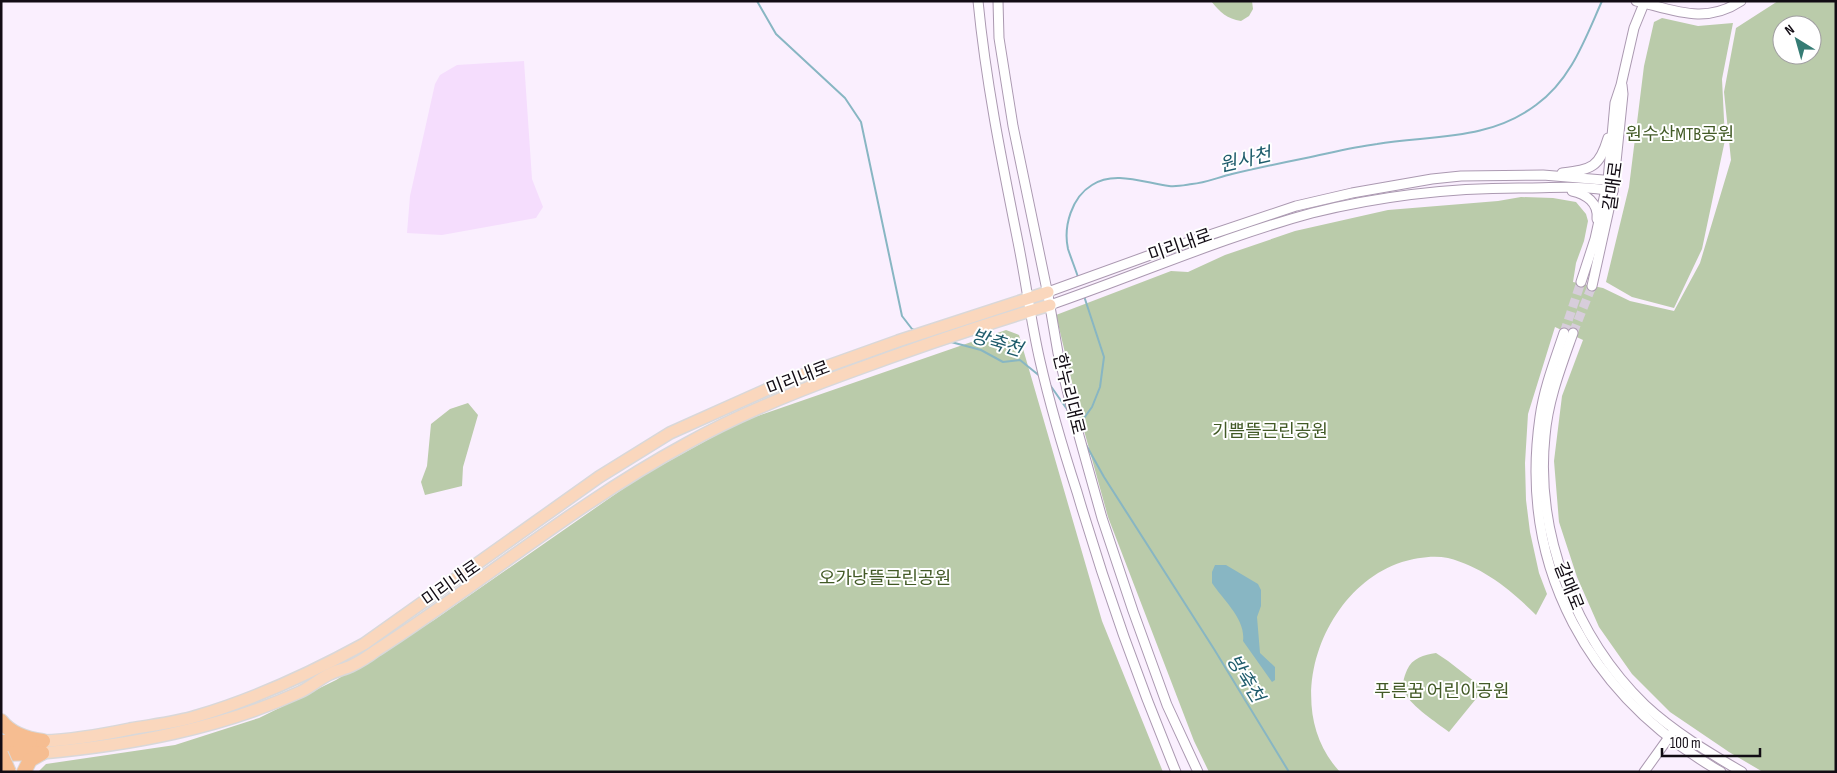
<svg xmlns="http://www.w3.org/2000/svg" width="1837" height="773" font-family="'Sofia Sans Condensed','Noto Sans KR',sans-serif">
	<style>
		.built { fill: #f5ddfd }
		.green { fill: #bacbaa; fill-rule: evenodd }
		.water { fill: #88b6c3 }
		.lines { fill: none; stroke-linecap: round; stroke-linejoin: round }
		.stream { stroke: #88b6c3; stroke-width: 2 }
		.minor-tunnel { stroke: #d7cddb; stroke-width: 9; stroke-dasharray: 9 4.5; stroke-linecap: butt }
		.minor-casing { stroke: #ab99b1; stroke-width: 11 }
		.major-casing { stroke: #d9d8d9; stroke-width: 14 }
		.highway-casing { stroke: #d9d8d9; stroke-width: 16 }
		.minor { stroke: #fff; stroke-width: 9 }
		.major { stroke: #fad7bd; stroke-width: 11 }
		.highway { stroke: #f6bd91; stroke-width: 14 }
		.highway-bridge-casing { stroke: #d9d8d9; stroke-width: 16; stroke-linecap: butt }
		.highway-bridge { stroke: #f6bd91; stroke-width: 14 }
		.labels { text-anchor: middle; stroke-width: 4; stroke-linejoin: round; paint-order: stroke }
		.park-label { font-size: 18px; fill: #425a26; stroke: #fff }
		.street-label { font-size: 18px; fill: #120c14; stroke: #fff }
		.water-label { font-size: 19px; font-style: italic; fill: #1f5c6c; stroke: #fff }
	</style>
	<rect width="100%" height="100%" fill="#faeffe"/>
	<!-- built -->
	<path class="built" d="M524,61L532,179L543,207L536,218L442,235L407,233L410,196L435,84L440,75L457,65Z"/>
	<!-- green -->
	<g class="green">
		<path d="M1211,1H1252L1253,9L1249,16L1241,21C1227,19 1220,12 1211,1Z"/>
		<path d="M1778,1H1836V772H1763L1729,752L1670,712L1632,674L1599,627L1577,577L1559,522L1554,461L1562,396L1583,340L1555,327L1528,414L1525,463L1526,500L1530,532L1539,573L1547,594L1536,615C1511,590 1483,567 1448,558C1433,555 1416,558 1402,562C1322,588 1279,707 1340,772H1209L1194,741L1108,517L1080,416L1056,315L1171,271L1188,272L1225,255L1295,231L1388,210L1498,201L1521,197L1553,198L1576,202L1586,214L1588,221L1584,241L1576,263L1573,282L1603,288L1630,301L1674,311L1700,263L1731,160L1724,92L1736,28ZM1782,25H1812V55H1782Z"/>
		<path d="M1662,18L1698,26L1733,23L1722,79L1725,140L1702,249L1674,308L1632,297L1606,282L1629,187L1644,66L1654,22Z"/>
		<path d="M1006,330L1019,335L1102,621L1163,772H38L46,764L175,745L259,718L336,680L434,620L640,477L740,422Z"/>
		<path d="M468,403L478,415L463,467L462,486L425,495L421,482L427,466L431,424L450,409Z"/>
		<path d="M1436,653L1448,661L1484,689L1449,732C1436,722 1412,707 1405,693C1401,686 1404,677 1407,670C1412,658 1424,655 1436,653Z"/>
	</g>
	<!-- water -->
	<path class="water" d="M1215,565H1226L1258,584L1261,590V606L1257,617L1260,653L1275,667V680L1272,682L1243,641C1246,619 1223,600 1212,583V572Z"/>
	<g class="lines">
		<!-- stream -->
		<g class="stream">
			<path d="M757,1L776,34L845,98L861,122L902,316L912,329L916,331"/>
			<path d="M1078,277C1075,268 1071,258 1068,249C1063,226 1072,197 1092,185C1114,170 1145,183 1169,186C1177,187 1185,185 1192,184C1205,183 1219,177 1232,174C1257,168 1281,163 1306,158C1330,153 1353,147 1377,144C1432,135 1488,141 1536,105C1571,80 1585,39 1602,1"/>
			<path d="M951,342L981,350L1003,362L1020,360L1041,377"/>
			<path d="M1050,385L1069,412"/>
			<path d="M1079,425L1092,407L1100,387L1104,357L1084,296"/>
			<path d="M1085,443L1104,477L1214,649L1289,772"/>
		</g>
		<!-- minor-tunnel -->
		<g class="minor-tunnel">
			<path d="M1564,333L1581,282"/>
			<path d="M1573,333L1592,286"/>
		</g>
		<!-- minor casing -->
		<g class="minor-casing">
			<g id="minor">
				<path d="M978,1C986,83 1002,162 1018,242C1026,282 1031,322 1040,361C1050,405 1063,449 1077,492C1105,587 1138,680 1176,772"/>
				<path d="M998,1L999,38L1013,126L1048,295L1058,353L1074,418L1102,518L1133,611L1167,705L1198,772"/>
				<path d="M1636,1C1674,10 1705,25 1741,1"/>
				<path d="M1562,173C1592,169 1599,168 1608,138"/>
				<path d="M1572,191C1586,194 1599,203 1597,219"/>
				<path d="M1581,282L1595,239L1608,180L1615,103L1621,85L1634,28L1645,1"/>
				<path d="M1592,286L1613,191L1623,94L1622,85"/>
				<path d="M1048,292L1153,254L1296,206L1352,193L1432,179L1461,176L1543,175L1615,181"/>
				<path d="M1050,305C1137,275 1223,237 1312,213C1380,196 1449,188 1519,188C1550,188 1583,185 1613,191"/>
				<path d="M1564,333C1555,360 1544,388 1540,417C1518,569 1590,697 1721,772"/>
				<path d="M1573,333C1561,367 1548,400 1545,436C1535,533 1575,637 1645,705C1674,732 1708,752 1742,772"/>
				<path d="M1644,772L1672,733"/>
			</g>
		</g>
		<!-- major casing -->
		<g class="major-casing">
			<g id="major">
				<path d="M43,741C72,740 101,735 130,729C152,725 175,723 197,716C255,699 311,673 364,644L599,477L670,433L786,381L898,341L1048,292"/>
				<path d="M42,753C130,745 219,729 300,692C311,687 319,679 330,674C336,671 344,669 351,666C360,662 369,656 377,650C481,583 577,503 686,444C737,415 792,393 847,373C914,348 982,325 1050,305"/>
			</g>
		</g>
		<!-- highway casing -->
		<g class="highway-casing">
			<g id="highway">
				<path d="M1,721C11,734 27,739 43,741"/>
				<path d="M1,742H30"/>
				<path d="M1,754L42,753"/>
				<path d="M24,772L30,760L42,753"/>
			</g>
		</g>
		<!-- minor -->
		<use href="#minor" class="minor"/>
		<!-- major -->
		<use href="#major" class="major"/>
		<!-- highway -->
		<use href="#highway" class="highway"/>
		<!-- highway-bridge casing -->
		<g class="highway-bridge-casing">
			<path id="highway-bridge" d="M1,754L9,772"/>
		</g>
		<!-- highway-bridge -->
		<use href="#highway-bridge" class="highway-bridge"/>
	</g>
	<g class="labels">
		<!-- park labels -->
		<g class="park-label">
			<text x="1680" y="140">원수산MTB공원</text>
			<text x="1270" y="437">기쁨뜰근린공원</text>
			<text x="885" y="584">오가낭뜰근린공원</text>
			<text x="1442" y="697">푸른꿈 어린이공원</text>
		</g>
		<!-- street labels -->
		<g class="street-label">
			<text transform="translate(1613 186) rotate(-82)" y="6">갈매로</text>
			<text transform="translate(1180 245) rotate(-19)" y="6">미리내로</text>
			<text transform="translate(798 378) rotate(-21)" y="6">미리내로</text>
			<text transform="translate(1069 394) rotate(76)" y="6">한누리대로</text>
			<text transform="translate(451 583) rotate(-35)" y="6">미리내로</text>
			<text transform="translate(1569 586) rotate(68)" y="6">갈매로</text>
		</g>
		<!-- water labels -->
		<g class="water-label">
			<text transform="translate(1245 159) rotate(-13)" y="7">원사천</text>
			<text transform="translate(997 342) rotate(17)" y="7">방축천</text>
			<text transform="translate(1246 678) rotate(58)" y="7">방축천</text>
		</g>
	</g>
	<!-- border -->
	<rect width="1837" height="773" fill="none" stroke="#120c14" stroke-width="5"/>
	<!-- north arrow -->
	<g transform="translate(1797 40) rotate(323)"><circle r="24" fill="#ffffff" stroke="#a09ea1"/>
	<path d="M0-4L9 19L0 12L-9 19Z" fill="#357c74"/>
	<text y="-8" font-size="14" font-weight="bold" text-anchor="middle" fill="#120c14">N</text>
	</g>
	<!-- scale -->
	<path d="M1662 748v8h98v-8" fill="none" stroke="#120c14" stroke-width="2.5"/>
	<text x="1670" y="748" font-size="15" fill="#120c14" stroke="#ffffff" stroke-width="4" paint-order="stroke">100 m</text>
</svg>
